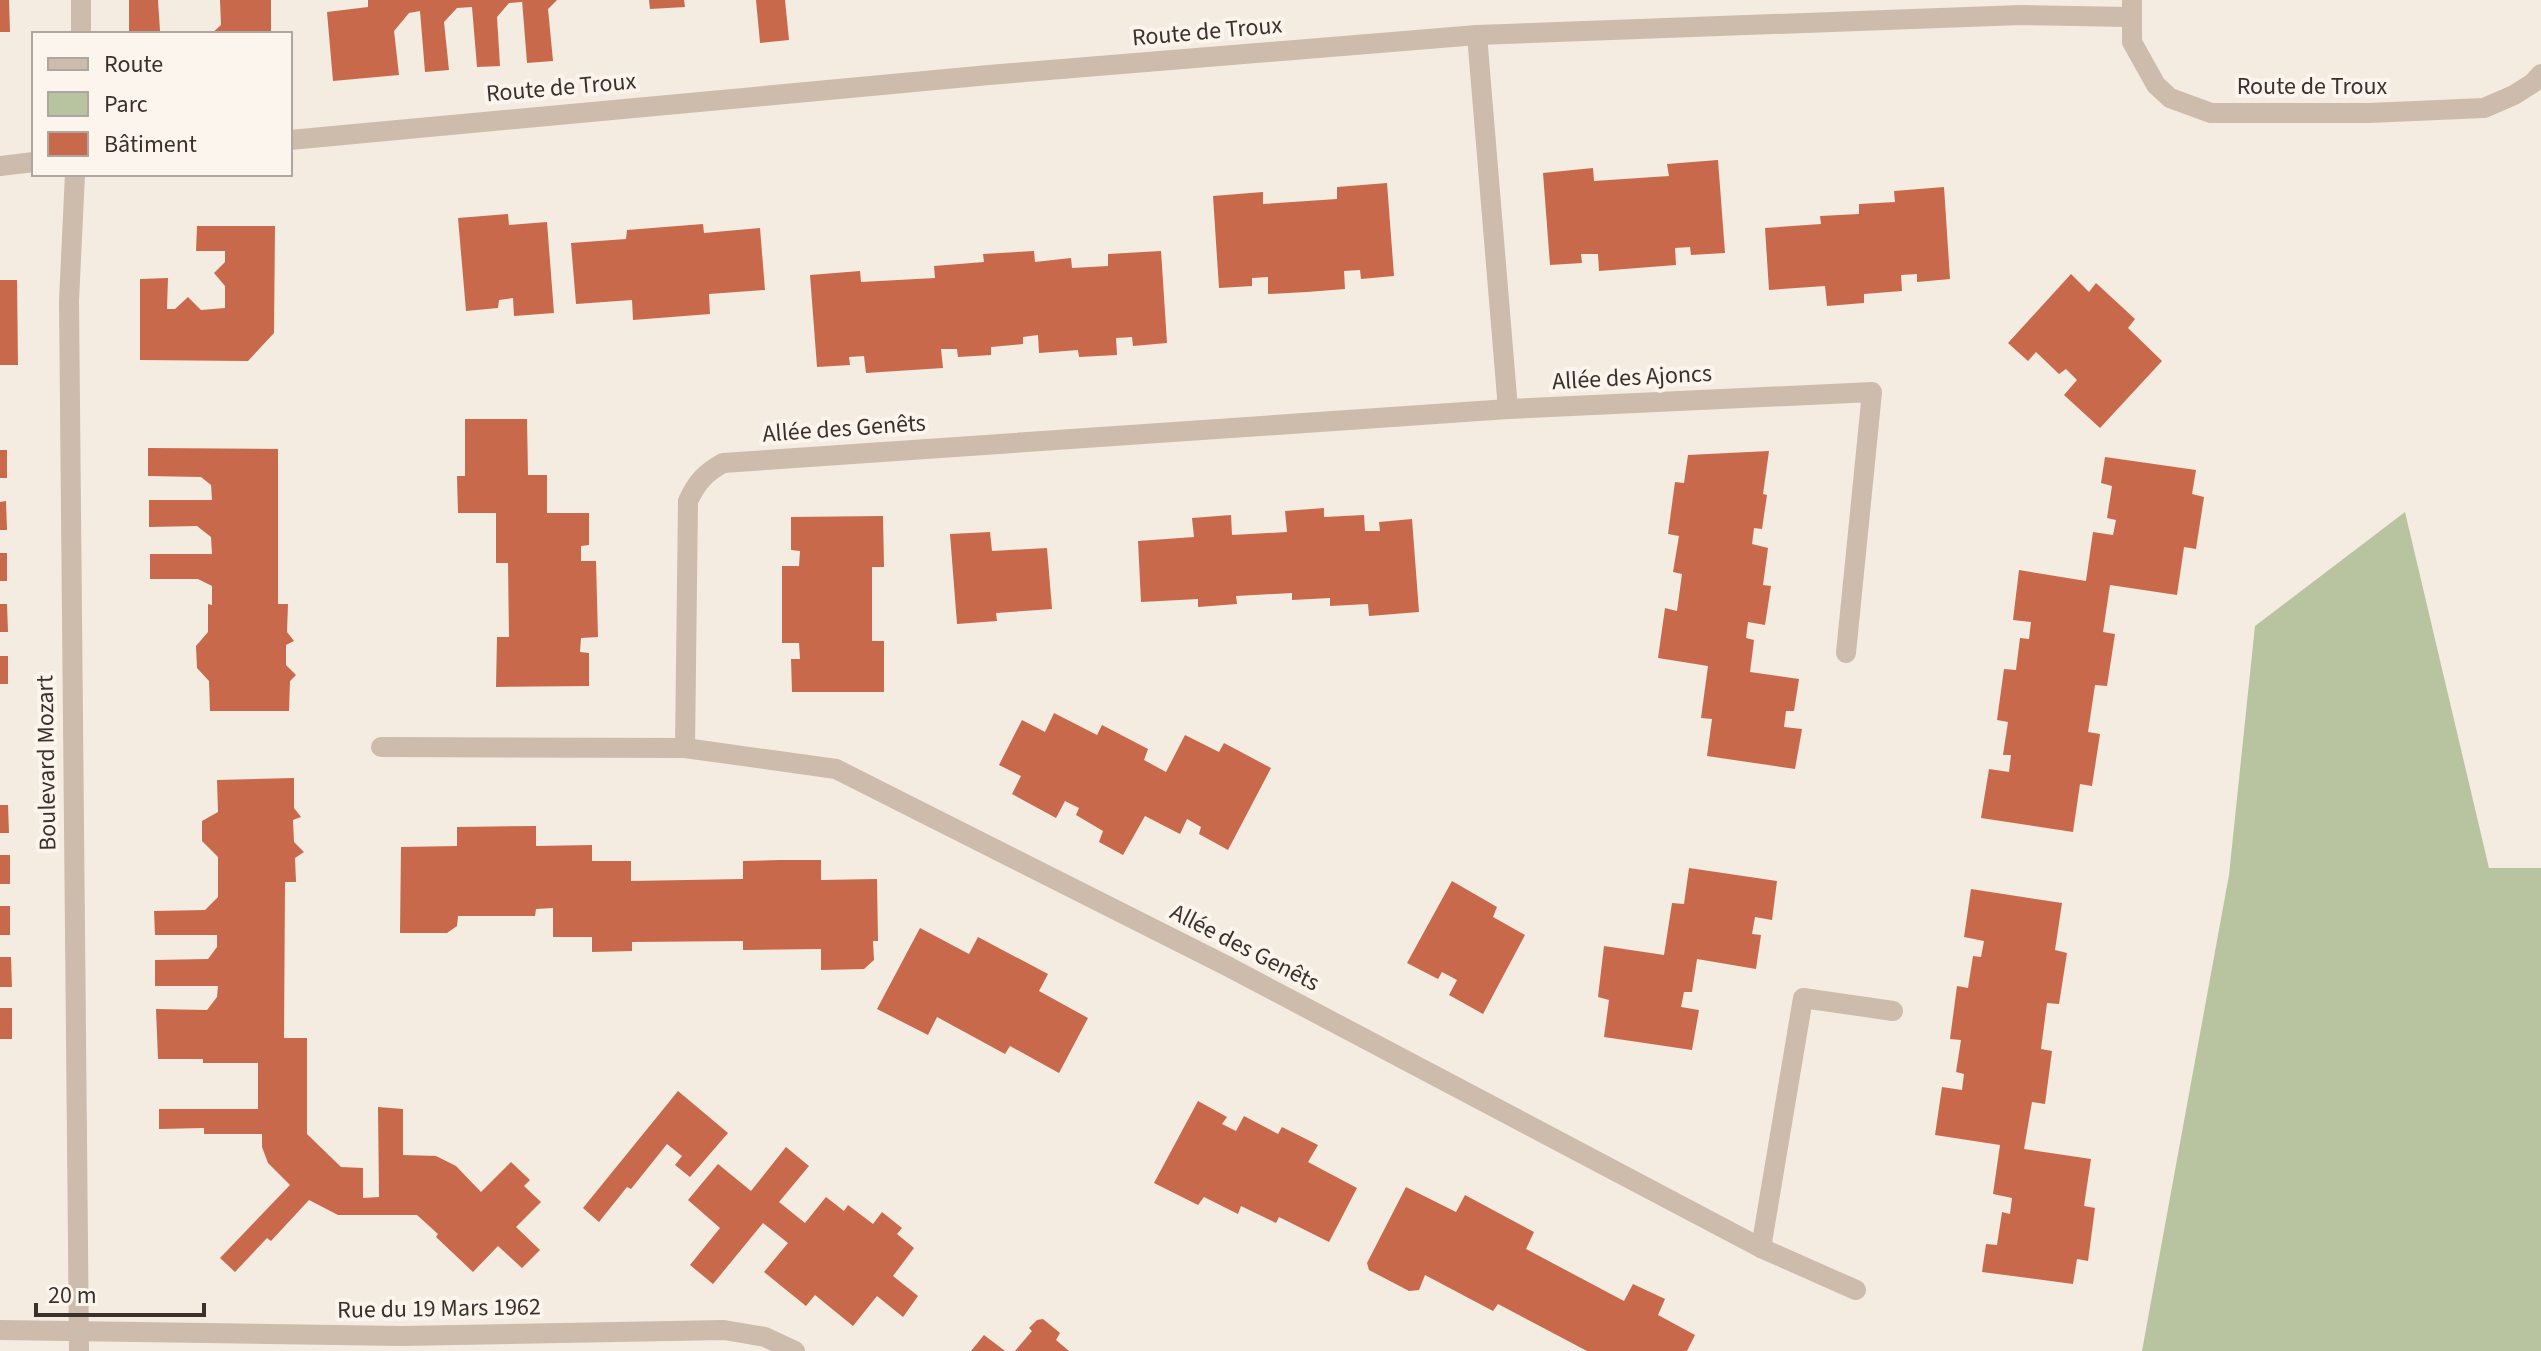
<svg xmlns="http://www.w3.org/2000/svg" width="2541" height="1351" font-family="'Source Sans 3',sans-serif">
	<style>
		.green { fill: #b8c4a0 }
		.building { fill: #c8694b }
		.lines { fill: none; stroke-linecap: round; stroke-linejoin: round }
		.minor { stroke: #cdbbac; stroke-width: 20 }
		.tertiary { stroke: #cdbbac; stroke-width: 20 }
		.labels { text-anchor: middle; stroke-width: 8; stroke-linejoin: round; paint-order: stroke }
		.street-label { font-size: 24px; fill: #3b302b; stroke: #fbf5ee }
	</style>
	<rect width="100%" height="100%" fill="#f4ebe1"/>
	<!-- green -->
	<path class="green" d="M2405,512L2489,868H2541V1351H2142L2229,875L2255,626Z"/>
	<!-- building -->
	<g class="building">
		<path d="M0,0H9L10,32H0Z"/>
		<path d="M129,0H158L160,31L129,32Z"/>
		<path d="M220,0H271V34H211L221,25Z"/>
		<path d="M368,0H522V2L509,3L497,17L500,66L477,67L472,7L457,8L444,22L449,70L425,72L420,11L409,13L394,31L399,75L333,81L327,12L368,7Z"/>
		<path d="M522,0H557L548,9L553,61L527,63Z"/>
		<path d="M649,0H684L685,7L650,9Z"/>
		<path d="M756,0H785L789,40L760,43Z"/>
		<path d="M1718,160L1725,253L1691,255L1690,247L1675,248L1676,265L1599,271L1598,254H1581L1582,263L1550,265L1543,173L1593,168L1594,181L1669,176L1667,164Z"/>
		<path d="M1387,183L1394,276L1361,279L1360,270L1344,271L1345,289L1307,292L1268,294V277L1252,278V286L1219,288L1213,196L1263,192V204L1337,199V187Z"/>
		<path d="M1944,187L1950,279L1917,282V274L1901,275L1902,291L1864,294V303L1827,306L1825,286L1769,290L1765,228L1821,224L1820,216L1859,214V204L1895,202L1894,191Z"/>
		<path d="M508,214L509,225L547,222L554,313L514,316L513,298L499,300L498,308L466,311L458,218Z"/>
		<path d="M703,224L704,233L760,228L765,290L709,294L710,314L633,320L632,300L576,304L571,243L626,239L627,230Z"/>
		<path d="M197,226H275L274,333L248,361L140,360V279L168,278L167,309H175L188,297L201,310L225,308V286L214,273L225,262V251H196Z"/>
		<path d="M1034,251L1035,262L1071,258L1072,268L1108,266V254L1161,251L1167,343L1133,346L1132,337L1116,338L1117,355L1079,357L1078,350L1039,353L1038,335L1023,337V344L991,347V355L958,357L957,349H941L943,368L866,373L864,356L849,357L850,365L817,367L810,275L860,271L861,282L935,278L934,266L984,262L983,254Z"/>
		<path d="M2071,274L2089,292L2096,283L2135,319L2128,328L2162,361L2100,428L2064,395L2077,380L2066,369L2059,374L2036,352L2028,361L2008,343Z"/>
		<path d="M0,280H17L18,365H0Z"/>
		<path d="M465,419H527L528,475H547V513H589V545L581,546V561H596L598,637L581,638L580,652L589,653V686L496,687L497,637H509L508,563H496V513H458L457,476H465Z"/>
		<path d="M148,448L278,449V604H288L287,632L294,641L286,645V665L296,675L290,681L289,711H210L209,681L197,668L196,646L208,632V604L212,605V586L198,579H150V554H212L211,537L197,526L149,527V500H212L211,485L201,477L148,476Z"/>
		<rect x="0" y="450" width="7" height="28"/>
		<path d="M1769,451L1763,494L1767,495L1762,529L1754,528L1752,544L1768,548L1763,585L1771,586L1765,625L1748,622L1746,638L1754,640L1750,672L1799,679L1794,711H1786L1784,727L1802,729L1795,769L1707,756L1712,719L1701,718L1708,666L1658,658L1665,608L1677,611L1682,574L1673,572L1679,536L1668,534L1675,482L1684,483L1688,455Z"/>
		<path d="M2105,457L2196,470L2192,494L2204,497L2196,549L2184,547L2177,595L2110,585L2103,632L2115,634L2107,686L2095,685L2088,732L2100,734L2092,786L2080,784L2073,832L1981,818L1989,769L2009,772L2011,755H2003L2008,722L1997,720L2004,669L2016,670L2020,638L2029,639L2031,622L2013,620L2019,570L2086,581L2093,532L2113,535L2116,520L2107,518L2112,486L2101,483Z"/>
		<path d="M6,501L7,530H0V502Z"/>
		<path d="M1324,508V517L1364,515L1365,531H1380L1379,522L1412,519L1419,612L1369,616L1368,604L1330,606V598L1292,600V593L1236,596L1237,604L1198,607V599L1141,602L1138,541L1194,537L1192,518L1231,515L1232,535L1287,532L1285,511Z"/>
		<path d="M883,516L884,567H872V641H884V692H792L791,659H800L799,643H782V566H799L800,551L791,550V517Z"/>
		<path d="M990,532L992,551L1047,548L1052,609L996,613L997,621L957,624L950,534Z"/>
		<rect x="0" y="553" width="7" height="28"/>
		<path d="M0,604H7L8,632H0Z"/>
		<rect x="0" y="656" width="8" height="28"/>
		<path d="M1054,713L1097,735L1102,725L1148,749L1144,760L1166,772L1185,735L1219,752L1224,743L1271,768L1228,850L1199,834L1201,827L1187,819L1180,834L1145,816L1123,855L1099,842L1103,831L1076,815L1079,808L1065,801L1056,818L1012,794L1021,776L999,765L1022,720L1045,732Z"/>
		<path d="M294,778V808L301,817L293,820L294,842L304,852L295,858L296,882H285L284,1038H307V1134L341,1167L363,1168V1198L379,1197L378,1107L403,1109V1155L436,1156L456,1166L481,1192L511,1162L530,1180L524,1186L541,1202L516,1227L540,1250L522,1268L498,1246L473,1272L436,1237L438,1234L417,1215H338L309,1200L271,1241L267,1238L235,1272L220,1258L290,1185L268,1163L262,1147V1134H204V1128L159,1129V1109H258V1063H203V1059H158L156,1009L207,1010L217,997L218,986H155V960L208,959L217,947V935H155L154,911L205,910L218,897V857L202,841V821L218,812L217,780Z"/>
		<path d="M0,805H8L9,833H0Z"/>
		<path d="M536,826V846L592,845V861H631V881L743,879V861L780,860H821V880L877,879L878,941H873L874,960L864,969L821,970V949L743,950V941L632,942V951L592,952V937H553V908L536,909L535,916H458L457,926L447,933H400L401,847L457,846V827Z"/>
		<rect x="0" y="855" width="10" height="29"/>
		<path d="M1689,868L1777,881L1772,920L1755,917L1752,934L1761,935L1756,969L1697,959L1692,992H1684L1681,1007L1699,1010L1692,1050L1604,1037L1609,1000L1598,997L1604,946L1664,955L1672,903L1684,904Z"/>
		<path d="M1452,881L1497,907L1493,917L1525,935L1483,1014L1449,995L1457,980L1442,972L1438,979L1407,963Z"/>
		<path d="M1971,889L2062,903L2055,950L2067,953L2059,1004L2047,1003L2041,1049L2052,1051L2045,1104L2032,1102L2024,1149L2091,1159L2084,1206L2095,1208L2088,1261L2077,1259L2073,1284L1982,1272L1986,1244L1997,1245L2002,1212L2010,1214L2012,1198L1993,1194L2000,1145L1935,1135L1942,1087L1962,1090L1964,1074L1956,1072L1961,1040L1950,1039L1957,986L1968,988L1973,956L1981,957L1984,941L1964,937Z"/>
		<rect x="0" y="906" width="10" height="29"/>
		<path d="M920,928L969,954L978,937L1048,974L1039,991L1088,1018L1059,1073L1010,1046L1005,1054L937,1017L928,1035L877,1009Z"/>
		<path d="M0,957H11L12,987H0Z"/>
		<rect x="0" y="1008" width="12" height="31"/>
		<path d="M678,1091L728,1133L690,1177L675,1165L682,1156L667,1144L631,1189L627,1187L599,1222L583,1208Z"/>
		<path d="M1198,1101L1227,1117L1222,1124L1236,1131L1244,1116L1278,1134L1282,1127L1318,1145L1308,1162L1357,1188L1329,1242L1279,1217L1276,1223L1241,1206L1238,1214L1204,1197L1198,1205L1154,1183Z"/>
		<path d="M786,1147L809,1166L779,1202L805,1223L826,1197L844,1211L848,1205L873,1224L882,1212L902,1228L897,1234L914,1248L893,1276L918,1296L903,1317L877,1296L853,1326L815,1295L806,1306L764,1272L788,1243L763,1223L713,1284L690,1265L720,1228L688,1200L718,1164L751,1191Z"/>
		<path d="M1406,1187L1456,1212L1465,1195L1534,1232L1526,1249L1624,1301L1633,1284L1665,1299L1658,1315L1695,1335L1687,1351H1587L1498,1304L1493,1311L1425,1275L1419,1290L1409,1291L1369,1270L1367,1263Z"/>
		<path d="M1043,1319L1060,1333L1056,1340L1069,1351H1015L1032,1331L1029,1328L1037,1320Z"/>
		<path d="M984,1335L1005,1351H971Z"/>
	</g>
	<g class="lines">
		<!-- minor -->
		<g class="minor">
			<path d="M2132,0V42L2156,85L2170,98L2211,113H2369L2484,108L2514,95L2533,83L2541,74"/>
			<path d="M1477,35L1508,409"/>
			<path d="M290,140L989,75L1477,35L2021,15L2130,17"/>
			<path d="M1846,653L1872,392L1508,409L723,463C705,473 697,482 688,501L685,748L836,769L1227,966L1761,1248L1803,998L1893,1011"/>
			<path d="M381,747L685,748"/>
			<path d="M1761,1248L1856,1290"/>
			<path d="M0,1330L402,1336L724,1330L765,1337L795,1351"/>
		</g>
		<!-- tertiary -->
		<g class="tertiary">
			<path d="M81,34V0"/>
			<path d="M0,166L34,162"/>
			<path d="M75,174L69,301L79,1351"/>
		</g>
	</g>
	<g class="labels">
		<!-- street labels -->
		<g class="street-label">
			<text transform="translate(1207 31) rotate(-5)" y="8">Route de Troux</text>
			<text x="2312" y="94">Route de Troux</text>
			<text transform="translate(561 87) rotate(-5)" y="8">Route de Troux</text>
			<text transform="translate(1632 377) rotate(-3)" y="8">Allée des Ajoncs</text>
			<text transform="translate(844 428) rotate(-4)" y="8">Allée des Genêts</text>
			<text transform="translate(46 763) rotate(-91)" y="8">Boulevard Mozart</text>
			<text transform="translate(1245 947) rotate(27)" y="8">Allée des Genêts</text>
			<text transform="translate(439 1308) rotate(-1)" y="8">Rue du 19 Mars 1962</text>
		</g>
	</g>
	<!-- legend -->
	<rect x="32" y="32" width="260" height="144" fill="#fbf5ee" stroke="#aea6a0" stroke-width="2"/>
	<rect x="48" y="58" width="40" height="12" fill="#cdbbac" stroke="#aea6a0" stroke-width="2"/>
	<text x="104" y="72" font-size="24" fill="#3b302b">Route</text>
	<rect x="48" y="92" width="40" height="24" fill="#b8c4a0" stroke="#aea6a0" stroke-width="2"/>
	<text x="104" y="112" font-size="24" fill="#3b302b">Parc</text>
	<rect x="48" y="132" width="40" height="24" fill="#c8694b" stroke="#aea6a0" stroke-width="2"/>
	<text x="104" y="152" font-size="24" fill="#3b302b">Bâtiment</text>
	<!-- scale -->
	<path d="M36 1303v12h168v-12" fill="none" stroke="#3b302b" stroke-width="4"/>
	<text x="48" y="1303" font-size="24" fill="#3b302b" stroke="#fbf5ee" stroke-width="6" paint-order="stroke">20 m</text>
</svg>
